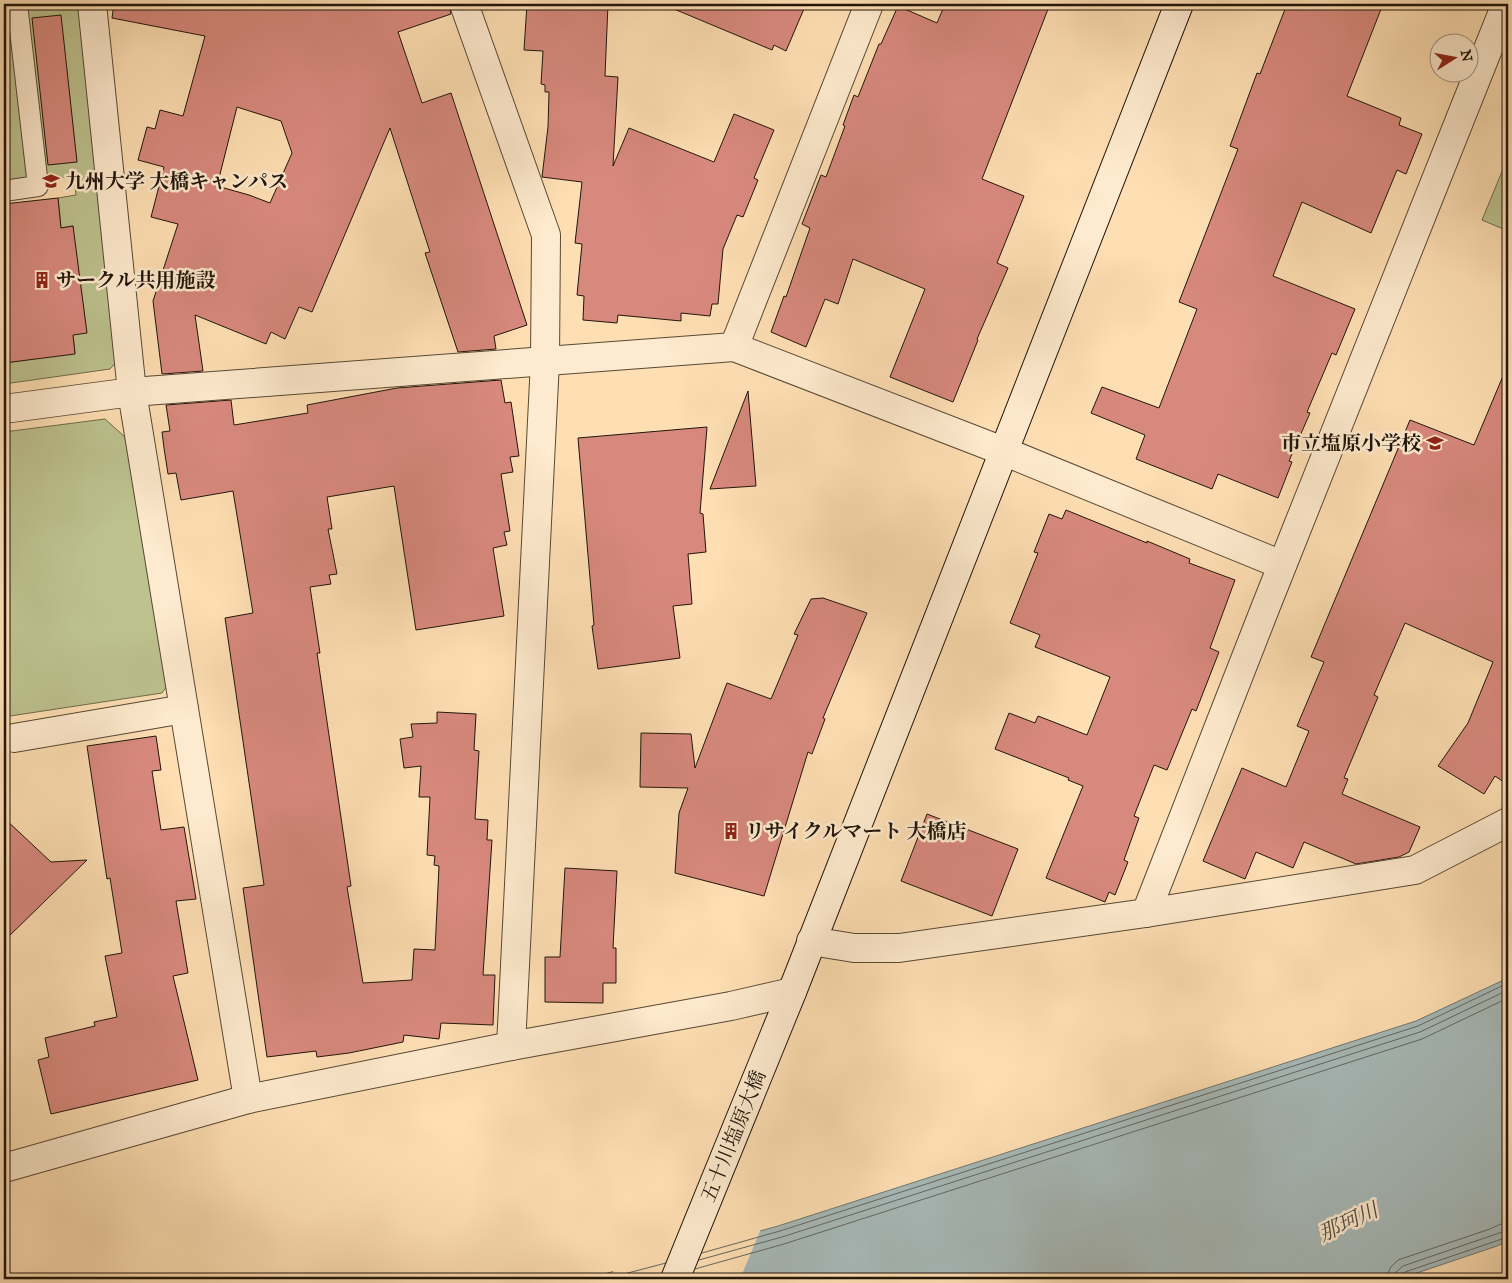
<svg xmlns="http://www.w3.org/2000/svg" width="1512" height="1283" font-family="'IM FELL Great Primer','Noto Serif JP',serif">
	<style>
		.green { fill: #bdc28f; stroke: #6e6c4c }
		.water { fill: #a6b9b8; stroke: #707772 }
		.pier { fill: #fedfb3 }
		.lines { fill: none; stroke-linecap: round; stroke-linejoin: round }
		.shore { stroke: #636761; stroke-width: 1 }
		.building { fill: #d8897e; stroke: #20150a; fill-rule: evenodd }
		.lane-casing { stroke: #584834; stroke-width: 22 }
		.street-casing { stroke: #584834; stroke-width: 30 }
		.secondary-casing { stroke: #20150a; stroke-width: 30 }
		.lane { stroke: #feeace; stroke-width: 20 }
		.street { stroke: #feeace; stroke-width: 28 }
		.secondary { stroke: #feeace; stroke-width: 28 }
		.labels { text-anchor: middle; stroke-width: 5; stroke-linejoin: round; paint-order: stroke }
		.poi-label { font-size: 20px; font-weight: bold; fill: #20150a; stroke: #feeace; text-anchor: start }
		.street-label { font-size: 20px; fill: #20150a; stroke: #feeace }
		.water-label { font-size: 21px; font-style: italic; fill: #4f4e47; stroke: #feeace }
	</style>
	<rect width="100%" height="100%" fill="#fedfb3"/>
	<filter id="stains"><feTurbulence type="fractalNoise" baseFrequency=".004" numOctaves="4"/><feColorMatrix values="0 0 0 0 .2 0 0 0 0 .09 0 0 0 0 .02 0 0 0 .5 -.17"/></filter>
	<radialGradient id="worn" r=".72"><stop offset=".6" stop-color="#630" stop-opacity="0"/><stop offset="1" stop-color="#630" stop-opacity=".3"/></radialGradient>
	<!-- green -->
	<g class="green">
		<path d="M4,4H8L27,180L4,183Z"/>
		<path d="M24,4H80L119,359L110,369L4,384V363L75,353L73,335V226L61,228L58,198L76,195L74,177L45,179Z"/>
		<path d="M1508,157V231L1482,220Z"/>
		<path d="M105,419L125,437L170,682L162,693L10,716L4,711V432Z"/>
	</g>
	<!-- water -->
	<path class="water" d="M1508,978V1241L1497,1246L1399,1279H586L778,1226L1416,1021Z"/>
	<!-- pier -->
	<path class="pier" d="M761,1229L740,1279H610L614,1269Z"/>
	<g class="lines">
		<!-- shore -->
		<g class="shore">
			<path d="M702,1253L780,1231L1418,1026L1508,983"/>
			<path d="M699,1260L782,1237L1420,1032L1508,990"/>
			<path d="M695,1269L784,1244L1422,1039L1508,998"/>
			<path d="M605,1279L666,1263"/>
			<path d="M1387,1279L1390,1268L1398,1260L1490,1229L1501,1224L1508,1223"/>
			<path d="M1395,1279L1396,1272L1403,1266L1508,1230"/>
			<path d="M1401,1279L1402,1275L1405,1272L1508,1237"/>
		</g>
	</g>
	<!-- building -->
	<g class="building">
		<path d="M114,4H449L451,14L398,32L422,103L451,93L527,325L494,336L496,349L458,352L425,253L430,252L390,128L312,312L299,307L285,339L271,332L266,344L195,315L203,371L162,374L153,301L178,224L151,217L164,167L138,160L147,127L155,129L160,110L183,116L205,36L112,18ZM237,107L281,121L292,153L270,203L249,195L217,186Z"/>
		<path d="M527,4H608L605,76L618,77L613,166L629,128L714,162L734,114L774,130L754,178L758,180L743,217L737,215L723,249L718,304H712L710,316L681,313V321L618,315L617,323L583,320L584,296L577,295L582,244L575,243L582,182L542,177L548,127L549,92H545V85L541,84L543,51L524,50Z"/>
		<path d="M662,4H806L786,51L774,45L772,50Z"/>
		<path d="M945,4H1050L982,179L1024,196L997,263L1008,268L977,339L978,340L953,402L890,377L925,289L853,259L838,304L825,299L806,347L771,332L784,296L786,297L810,228L802,224L821,175L826,177L845,126L843,125L854,95L858,97L879,44H881L898,6L937,23Z"/>
		<path d="M1287,4H1383L1347,96L1401,118L1399,125L1422,134L1406,174L1397,170L1371,233L1302,202L1273,276L1355,309L1336,355L1332,353L1307,412L1310,413L1289,461L1292,462L1278,498L1218,474L1212,489L1136,459L1145,435L1091,413L1102,387L1159,408L1197,309L1179,302L1238,149L1230,146L1257,73L1260,74Z"/>
		<path d="M61,15L77,162L48,165L32,18Z"/>
		<path d="M58,198L61,228L73,226L87,333L73,335L75,354L4,363V204Z"/>
		<path d="M1508,364V785L1495,776L1484,794L1438,766L1468,723L1493,662L1405,623L1374,695L1378,697L1344,778L1348,779L1342,794L1420,827L1409,852L1399,857L1356,864L1304,842L1293,868L1256,852L1245,879L1203,861L1242,768L1286,787L1309,731L1297,726L1324,662L1311,657L1410,420L1474,445Z"/>
		<path d="M501,380L505,403L511,402L519,456L510,457L513,472L501,474L510,531L504,532L507,545L493,548L504,616L416,630L394,486L327,497L332,529H328L337,574L329,575L331,584L310,587L320,653H317L351,886L347,887L363,983L412,980L414,949L435,950L439,866L434,865L435,856L427,855L430,797H419L421,766L404,768L400,739L413,737L411,724L437,723V712L476,714L474,750L479,751L475,819L488,820L487,840H492L483,975H495L493,1025L441,1023L439,1039L404,1035L403,1042L349,1053L317,1057L316,1051L267,1057L243,888L264,885L225,618L253,613L233,491L181,500L176,473L168,474L164,448L162,432L170,431L166,405L231,400L234,425L308,413L307,405L397,388Z"/>
		<path d="M748,391L756,486L710,489Z"/>
		<path d="M707,427L700,513L703,514L706,552L688,554L692,604L673,606L680,658L598,669L592,626L594,625L578,438Z"/>
		<path d="M1066,510L1147,543V541L1190,559L1189,563L1235,580L1210,648L1219,652L1196,711L1192,709L1167,770L1154,765L1134,816L1139,818L1124,860L1128,862L1115,895L1109,892L1105,902L1046,878L1083,786L1068,780L1069,778L995,749L1009,713L1035,723L1038,716L1087,735L1110,677L1035,647L1040,635L1010,623L1038,553L1034,552L1049,514L1062,519Z"/>
		<path d="M823,598L867,613L823,718L825,719L812,754L808,752L764,896L675,873L679,813L688,788L640,787L641,733L691,734L695,768L727,683L771,699L798,635L794,634L811,599Z"/>
		<path d="M156,736L161,770L152,771L161,830L184,827L196,899L176,901L188,973L173,976L198,1080L51,1114L38,1060L49,1057L45,1038L95,1026L94,1022L117,1017L105,956L122,953L110,878L107,879L87,746Z"/>
		<path d="M927,814L1018,849L992,916L901,881Z"/>
		<path d="M4,818L51,862L87,860L4,941Z"/>
		<path d="M565,868L617,871L613,948H616V983H603V1003L545,1002V957H560Z"/>
	</g>
	<g class="lines">
		<!-- lane casing -->
		<g class="lane-casing">
			<path id="lane" d="M4,191L38,186L17,4"/>
		</g>
		<!-- street casing -->
		<g class="street-casing">
			<g id="street">
				<path d="M92,4L132,392L248,1099"/>
				<path d="M464,4L546,235L545,361L511,1046"/>
				<path d="M734,347L869,4"/>
				<path d="M4,409L132,392L734,347L1003,451L1282,565"/>
				<path d="M14,738L184,709"/>
				<path d="M1146,913L1266,606L1506,4"/>
				<path d="M811,941L854,948H899L1146,913L1415,870L1508,822"/>
				<path d="M4,1168L248,1099L511,1046L731,1006L792,992"/>
			</g>
		</g>
		<!-- secondary casing -->
		<g class="secondary-casing">
			<path id="secondary" d="M675,1279L792,992L1179,4"/>
		</g>
		<!-- lane -->
		<use href="#lane" class="lane"/>
		<!-- street -->
		<use href="#street" class="street"/>
		<!-- secondary -->
		<use href="#secondary" class="secondary"/>
	</g>
	<!-- icons -->
	<defs>
		<g id="university-bare" transform="scale(1.35)"><path d="M0-5L7-2L0 1L-7-2ZM-4 1L0 2.5L4 1V4Q0 6-4 4Z" fill="#8f2418" stroke="#feeace" stroke-width="2.5" paint-order="stroke"/></g>
		<g id="building-bare" transform="scale(1.35)"><path d="M-4-6H4V6H1V3H-1V6H-4ZM-2.5-4.3h1.7v1.8h-1.7ZM.8-4.3h1.7v1.8H.8ZM-2.5-1h1.7V.8h-1.7ZM.8-1h1.7V.8H.8Z" fill="#8f2418" stroke="#feeace" stroke-width="2.5" paint-order="stroke"/></g>
		<g id="school-bare" transform="scale(1.35)"><path d="M0-5L7-2L0 1L-7-2ZM-4 1L0 2.5L4 1V4Q0 6-4 4Z" fill="#8f2418" stroke="#feeace" stroke-width="2.5" paint-order="stroke"/></g>
	</defs>
	<g fill-rule="evenodd">
		<use href="#university-bare" x="51" y="181"/>
		<use href="#building-bare" x="42" y="280"/>
		<use href="#school-bare" x="1435" y="443"/>
		<use href="#building-bare" x="731" y="831"/>
	</g>
	<g class="labels">
		<!-- poi labels -->
		<g class="poi-label">
			<text x="65" y="188">九州大学 大橋キャンパス</text>
			<text x="56" y="287">サークル共用施設</text>
			<text x="1421" y="450" text-anchor="end">市立塩原小学校</text>
			<text x="745" y="838">リサイクルマート 大橋店</text>
		</g>
		<!-- street labels -->
		<g class="street-label">
			<text transform="translate(733 1136) rotate(-68)" y="7">五十川塩原大橋</text>
		</g>
		<!-- water labels -->
		<g class="water-label">
			<text transform="translate(1348 1222) rotate(-25)" y="7">那珂川</text>
		</g>
	</g>
	<!-- margin -->
	<rect width="1512" height="1283" fill="none" stroke="#fedfb3" stroke-width="20"/>
	<rect x="5" y="5" width="1502" height="1273" fill="none" stroke="#20150a" stroke-width="2.5"/>
	<rect x="10" y="10" width="1492" height="1263" fill="none" stroke="#20150a"/>
	<!-- north arrow -->
	<g transform="translate(1454 58) rotate(79)"><circle r="24" fill="#feeace" stroke="#a59580"/>
	<path d="M0-4L9 19L0 12L-9 19Z" fill="#8f2418"/>
	<text y="-8" font-size="14" font-weight="bold" text-anchor="middle" fill="#20150a">N</text>
	</g>
	<rect width="100%" height="100%" filter="url(#stains)"/>
	<rect width="100%" height="100%" fill="url(#worn)"/>
</svg>
